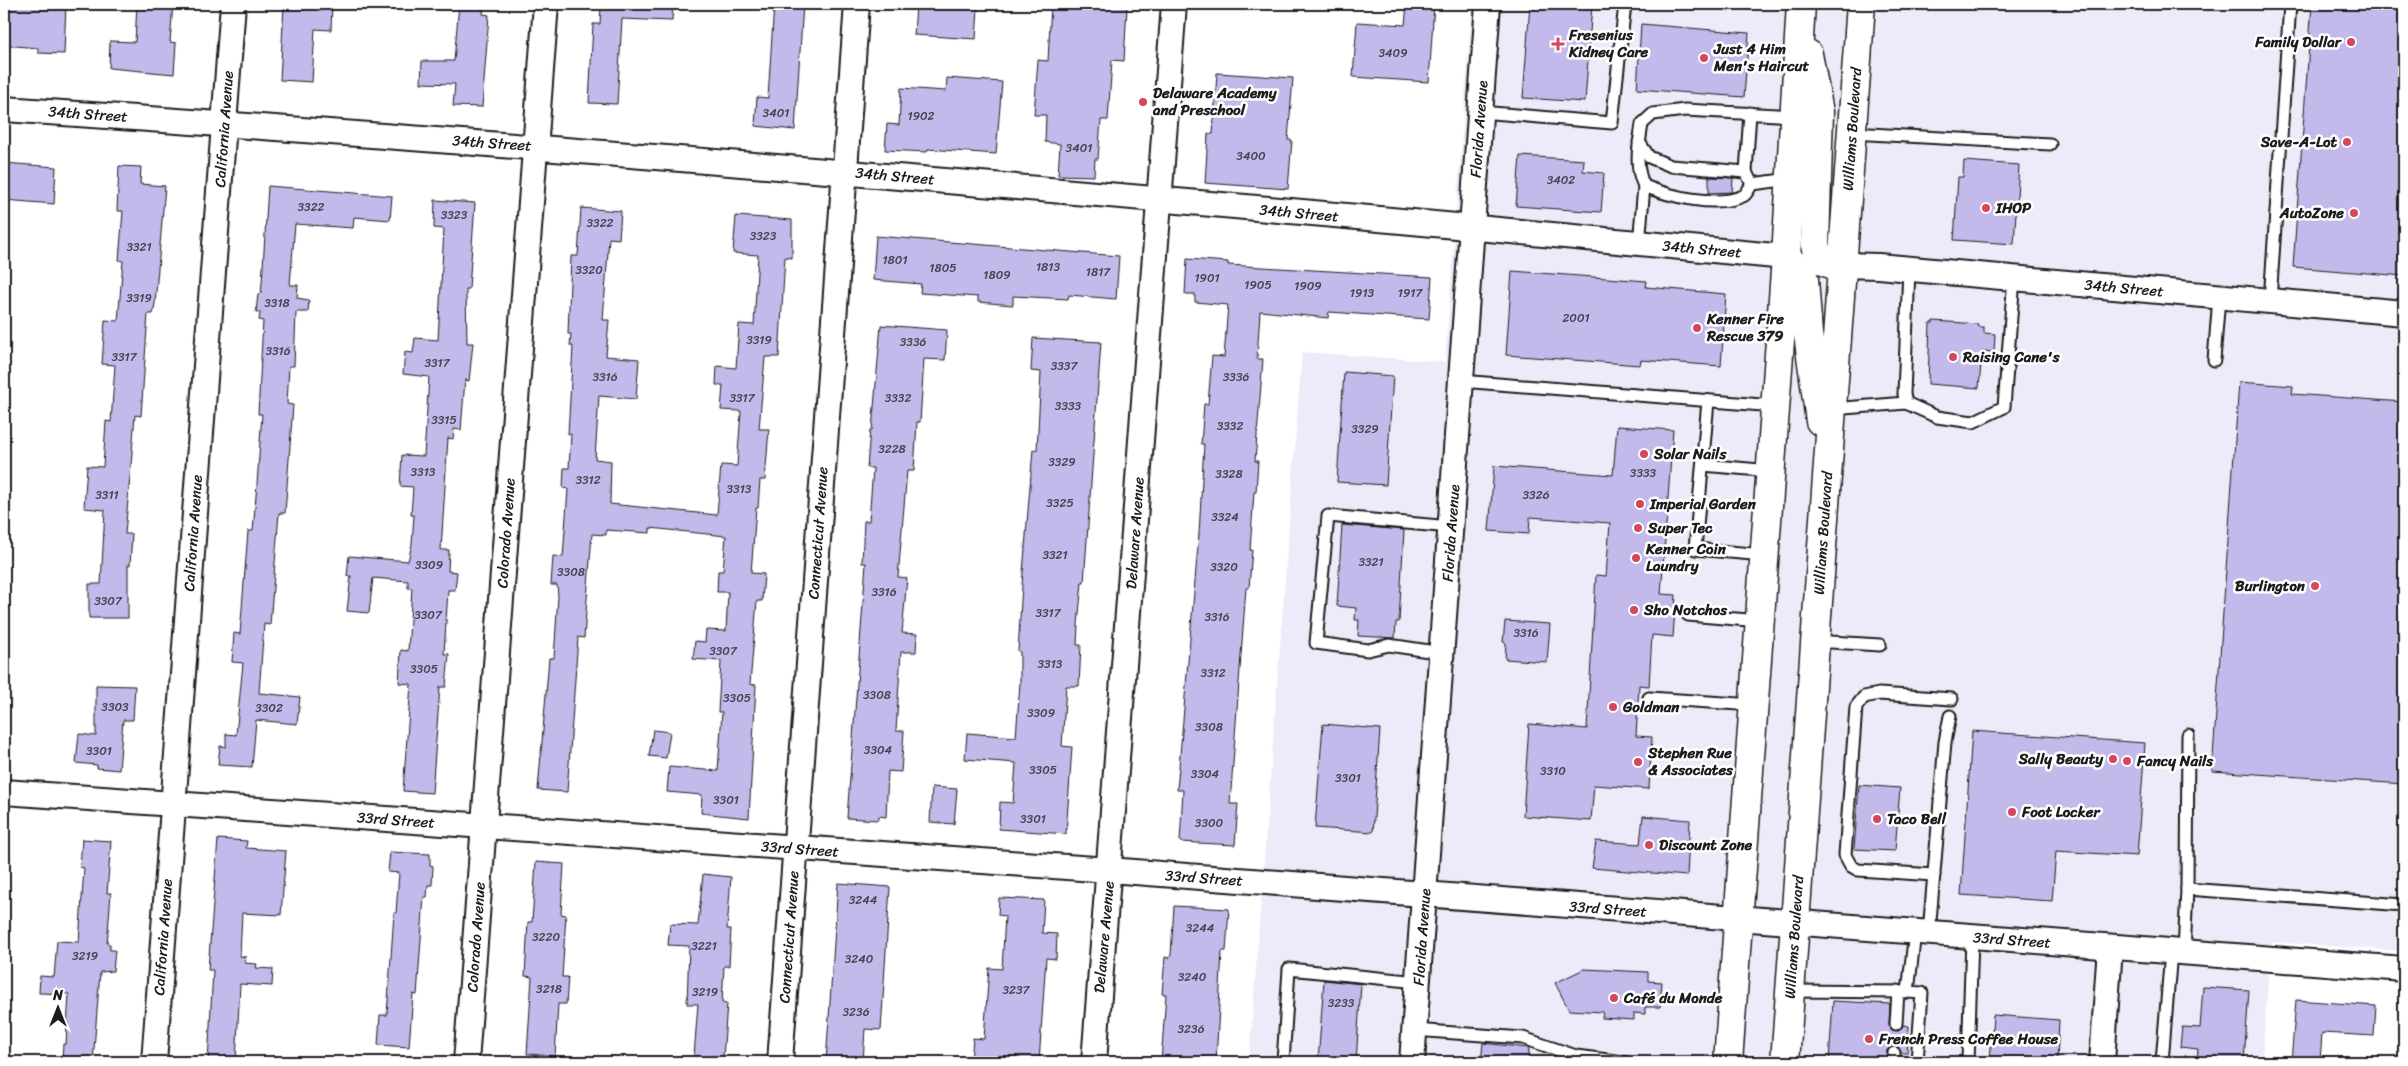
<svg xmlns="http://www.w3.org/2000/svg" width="2408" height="1066" font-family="Sriracha,sans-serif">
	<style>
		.built { fill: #edeaf9 }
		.building { fill: #c4b9eb; stroke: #1c1c1c }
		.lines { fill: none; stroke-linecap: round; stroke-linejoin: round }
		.service-casing { stroke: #1c1c1c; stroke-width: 15 }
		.minor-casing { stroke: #1c1c1c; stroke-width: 28 }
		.secondary-casing { stroke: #1c1c1c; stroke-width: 31 }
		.service { stroke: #fff; stroke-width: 11 }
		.minor { stroke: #fff; stroke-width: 24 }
		.secondary { stroke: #fff; stroke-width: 28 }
		.poi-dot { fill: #d1495b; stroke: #fff; stroke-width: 2 }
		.labels { text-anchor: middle; stroke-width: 5; stroke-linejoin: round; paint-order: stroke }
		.number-label { font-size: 12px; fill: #464350 }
		.poi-label { font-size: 15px; font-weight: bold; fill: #1c1c1c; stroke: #fff; text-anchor: start }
		.street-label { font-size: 15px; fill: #1c1c1c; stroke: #fff }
	</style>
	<rect width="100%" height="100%" fill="#fff"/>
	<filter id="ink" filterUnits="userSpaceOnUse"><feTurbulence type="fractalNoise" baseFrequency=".02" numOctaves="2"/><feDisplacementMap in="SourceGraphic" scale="10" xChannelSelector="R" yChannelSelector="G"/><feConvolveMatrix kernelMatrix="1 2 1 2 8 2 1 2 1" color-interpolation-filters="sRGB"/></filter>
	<g filter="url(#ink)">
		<!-- built -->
		<path class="built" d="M1472,4H2404V951L2271,942L2262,1062H1249L1302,352L1445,362Z"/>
		<!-- building -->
		<g class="building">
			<path d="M4,4H66L64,54L38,53V48L4,45Z"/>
			<path d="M137,4H173L170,42L176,43L174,74L109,68L110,41L135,42Z"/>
			<path d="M284,4H332L331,30L315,29L312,82L280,80Z"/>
			<path d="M459,4H484L483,14L489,15L482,107L453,106L455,84L421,83L422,61H454Z"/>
			<path d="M601,4H673L672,21L622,19L617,104L589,103L593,24H600Z"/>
			<path d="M774,4H803L795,130L755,126L757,97L768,98Z"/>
			<path d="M916,4H942L941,6L978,9L976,39L914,35Z"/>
			<path d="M1051,4L1127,7L1124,61L1112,60L1108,120H1101L1098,159H1095L1094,176L1058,175L1060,144L1045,142L1046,115H1034L1038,60L1048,61Z"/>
			<path d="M1407,4H1434L1429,82L1353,77L1357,22L1405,25Z"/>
			<path d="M1530,4H1592L1585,102L1523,98Z"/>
			<path d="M2312,4H2404V276L2293,267Z"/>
			<path d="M1641,24L1749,33L1744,97L1637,89Z"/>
			<path d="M1217,73L1293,78L1288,140H1292L1288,189L1205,183L1208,134H1213Z"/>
			<path d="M947,78L1002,82L996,154L928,149L927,152L885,150L887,124L899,125L901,88L946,91Z"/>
			<path d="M1520,156L1584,160L1583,171L1604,173L1601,212L1516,206Z"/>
			<path d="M1964,161L2019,165L2014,244L1954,240L1958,177H1963Z"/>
			<path d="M4,163L56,167L54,204L4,200Z"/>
			<path d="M119,166L141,167L140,184L165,186L155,304L153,314H148L141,416L135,415L131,465L125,534H132L130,565H128V618H89V584H101L105,510L84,508L87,466L103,467L106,421L111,422L115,365L102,364L105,320L118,321L123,261L119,260L123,211H117Z"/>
			<path d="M1709,177L1733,178L1732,192L1709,193Z"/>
			<path d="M268,186L392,196L390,220L354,217L353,228L295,224L290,285H298L297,298L309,300L308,312H296L294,366H289L287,404L293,405L285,513H279L270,625L264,624L259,693L300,697L297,724L256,720L252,767L218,765L220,746L226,747V734L236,735L243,663L232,662L234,633L240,634L248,531H253L257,484L262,414H258L263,321L259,320L260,312H256L258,294H261L262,283Z"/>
			<path d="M435,200L475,203L469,289H466L467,343H473L469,381L465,380L461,430L454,429L453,439L448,438L441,550H449L448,571L457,572L455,590H448L444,654H449L446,687H440L432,793L403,791L411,684L399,683L401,650L408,651L412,588H408V581L373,578L369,613L347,611L351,576H347L349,556L408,561L412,544L414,515H411L413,487L400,486L402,455L424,456L429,377L403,374L405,352L413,353L415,338L438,340L444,229L434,228Z"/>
			<path d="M581,208L621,211L619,239L609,238L603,320H609L606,356L639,359L636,399L599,396L595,459L611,461L610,504L717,515L721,465L737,466L741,411L721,410L723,385H716L717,366L736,368L739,324L754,325L758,255L733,253L736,216L792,220V258L785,257L779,357H765L759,429H769L765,480H760L758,508H756L751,573L764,574L762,601H757L750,684L756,685L749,818L701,813L702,795L667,792L669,767L718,771L722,712H718L721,661L693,659L695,641L705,642L706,630L726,631L728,592H717L718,571H723L726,536L650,528V533L606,530V535L592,534L584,638L578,637L567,792L538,790L549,658H554L558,596L557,585H551L553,556L563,557L568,489L563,488L564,468H569L571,434H568L573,346H570L571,334H568L571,256H578Z"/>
			<path d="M876,236L1119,256L1116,299L1069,295L1068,299L1013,296V305L978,302V297L920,293L921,284L873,280Z"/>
			<path d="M1187,259L1228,262V265L1432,277L1429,319L1329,312L1328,318L1260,311L1257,359H1263L1255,461H1258L1256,492H1254L1250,550H1252L1249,588H1246L1230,804H1238L1235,845L1180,842L1183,790H1177L1199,534L1204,444H1201L1204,404H1208L1212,356L1224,357L1228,305L1195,302V294H1185Z"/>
			<path d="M1512,271L1647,281L1646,287L1726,294L1721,366L1641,360L1640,365L1506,355Z"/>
			<path d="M1933,321L1978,324V327H1984V333L1995,334L1994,352L1982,351L1979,388L1928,384L1930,323H1933Z"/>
			<path d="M881,325L947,330L945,360L924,359L920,422H917L914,471H907L898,577L907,578L902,633L917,634L916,652H901L896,731H904L901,772L888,771L886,817L879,816L878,820L847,818L866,563H862L864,521H869L873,468H867L870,430H872Z"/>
			<path d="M1033,338L1101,342L1084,582H1082L1078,624L1077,645H1081L1079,686H1066L1062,746L1072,747L1066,834L999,829L1000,802L1013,803L1016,763L965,759L967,733L1016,737L1020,683V652L1018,651L1022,585L1033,449L1037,450L1041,372L1031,371Z"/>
			<path d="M1344,372L1393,376L1386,485L1337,482Z"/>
			<path d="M2239,382L2293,386L2292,394L2404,402V784L2212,771Z"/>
			<path d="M1617,426L1673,430L1661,594L1676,595L1673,637L1652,635L1649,686L1639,685L1636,736L1652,737L1649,789L1594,785L1591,821L1523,816L1529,724L1587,729L1596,575L1606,576L1610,523L1530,517L1529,534L1489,531L1494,466L1613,475Z"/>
			<path d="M1342,525L1404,530L1399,622H1396L1395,638L1358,636L1359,620H1355L1356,608L1337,606Z"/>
			<path d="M1505,621L1550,624L1547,662L1505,659L1506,643L1503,642Z"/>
			<path d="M96,685L135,686L133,720H123L119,770L97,768V765L76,763L79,734L96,736Z"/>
			<path d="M1323,724L1380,729L1373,832L1315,828Z"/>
			<path d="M653,730L670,732L666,758L649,756Z"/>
			<path d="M1972,731L2145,743L2137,856L2056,851L2052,901L1961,895Z"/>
			<path d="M1859,785L1900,788L1895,851L1854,849Z"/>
			<path d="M932,787L957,789L954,824L930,822Z"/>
			<path d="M1643,816L1690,820L1687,876L1592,868L1596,841L1640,844Z"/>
			<path d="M82,839L111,841L107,893H111L107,944H110V950H115L113,971L100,972L93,1062H62L63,1044H66L69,994L39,993L40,976L54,977L57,941L79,942L84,868L80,867Z"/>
			<path d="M218,839L247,841L246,848L286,851L281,915L242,913L240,956L246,957L245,963L257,964L256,968L273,969L272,986L240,984L236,1062H208L213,970H208Z"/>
			<path d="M390,852L430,854V865L433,866L432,885H428L427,897H424L417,995L413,994L409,1047L378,1045L380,1015H387L394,913H396L399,873L388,872Z"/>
			<path d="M536,862L564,864L561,914L566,915L562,977H568L566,1004H558L555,1056L527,1054L532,977L525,976L528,922H532Z"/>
			<path d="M703,874L731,877L727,929H731L729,966H724L722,1003L727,1004L723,1058L694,1056L698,1004H687L689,946L668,945L670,924L698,925Z"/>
			<path d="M838,883L890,887L881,1030L865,1029L863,1062H826Z"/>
			<path d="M999,898L1044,900L1042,933L1057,934L1056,959L1046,958L1039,1062H971L973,1038L984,1039L989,968L1002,969L1005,916L998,915Z"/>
			<path d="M1174,906L1229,909L1226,951H1222L1216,1062H1161L1166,994H1162L1165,957L1169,958L1171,955Z"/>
			<path d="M1584,969L1648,972V981L1662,982L1660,1007H1645V1014L1634,1013V1020L1602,1018L1603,1012L1569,1010L1555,983Z"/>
			<path d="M1324,980L1361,984L1356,1062H1318Z"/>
			<path d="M2203,987L2249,990L2244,1062H2197L2198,1049L2180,1047L2182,1027L2200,1028Z"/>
			<path d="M2296,1000L2376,1006L2374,1036L2322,1033L2320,1062H2291Z"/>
			<path d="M1833,1001L1890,1004L1889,1024L1892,1030L1899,1031L1903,1025L1909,1026L1907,1053H1902L1898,1047L1894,1046L1887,1050L1886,1062H1829Z"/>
			<path d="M1993,1015L2059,1020L2057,1062H1990Z"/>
			<path d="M1483,1043L1529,1048L1528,1062H1481Z"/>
		</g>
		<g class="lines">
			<!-- service casing -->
			<g class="service-casing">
				<g id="service">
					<path d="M1480,112L1612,123L1625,4"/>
					<path d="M1852,133L2050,144"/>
					<path d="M1639,142L1649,157L1671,166L1746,172L1752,184"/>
					<path d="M1746,172L1750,113"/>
					<path d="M1791,179L1752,184C1749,188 1747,194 1743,196C1716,208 1669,196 1644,186C1634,166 1639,145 1642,124L1653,114L1685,110L1794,116"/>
					<path d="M1639,244L1644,186"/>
					<path d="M1909,269L1904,394L1906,403L1937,417L1973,422L2004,407L2014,278"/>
					<path d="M2270,301L2290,4"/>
					<path d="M2214,360L2219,297"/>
					<path d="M1461,381L1775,406"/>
					<path d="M1708,401L1695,549L1764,555"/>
					<path d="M1832,409L1906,403"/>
					<path d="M1703,465L1771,471"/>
					<path d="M1688,615L1760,621"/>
					<path d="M1814,641L1880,645"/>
					<path d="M1442,653L1389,645L1368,650L1316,643L1328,516L1451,527"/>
					<path d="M1649,698L1754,705"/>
					<path d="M1934,875L1858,870L1851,866L1845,855L1856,707L1864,697L1879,694L1952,699"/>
					<path d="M2187,889L2404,905"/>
					<path d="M1915,932L1908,992L1922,993L1917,1062"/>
					<path d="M1929,933L1945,742L1950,716"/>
					<path d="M2184,953L2187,889L2188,735"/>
					<path d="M1790,991L1908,992"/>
					<path d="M1896,1024L1898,991"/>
					<path d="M1414,1030L1523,1038L1576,1056L1624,1062"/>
					<path d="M1283,1062L1289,969L1418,982"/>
					<path d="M1894,1062V1053"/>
					<path d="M1968,1062L1972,937"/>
					<path d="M2162,1062L2171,951"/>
				</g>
			</g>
			<!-- minor casing -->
			<g class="minor-casing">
				<g id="minor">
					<path d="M4,109C598,149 1192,200 1786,257"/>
					<path d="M1843,265L1878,266L2404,313"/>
					<path d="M4,792L1109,870L2404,969"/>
					<path d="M154,1062L233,4"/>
					<path d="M466,1062L546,4"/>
					<path d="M780,1062L857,4"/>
					<path d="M1094,1062L1174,4"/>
					<path d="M1412,1062L1488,4"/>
					<path d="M2102,1062L2110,947"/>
				</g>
			</g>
			<!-- secondary casing -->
			<g class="secondary-casing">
				<g id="secondary">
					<path d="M1808,54L1819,112L1815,245C1819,262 1826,265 1843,265"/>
					<path d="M1786,257L1799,269L1804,279L1808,334L1820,421"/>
					<path d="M1728,1062L1786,257L1801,4"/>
					<path d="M1785,1062L1861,4"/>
				</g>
			</g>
			<!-- service -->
			<use href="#service" class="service"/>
			<!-- minor -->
			<use href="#minor" class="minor"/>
			<!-- secondary -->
			<use href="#secondary" class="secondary"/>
		</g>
	</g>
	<!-- markers -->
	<g class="poi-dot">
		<circle cx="2351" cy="42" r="5"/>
		<path d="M1555.5 36.5h5v5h5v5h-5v5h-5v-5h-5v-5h5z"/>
		<circle cx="1704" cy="58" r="5"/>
		<circle cx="1143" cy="102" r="5"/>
		<circle cx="2347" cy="142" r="5"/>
		<circle cx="1986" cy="208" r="5"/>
		<circle cx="2354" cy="213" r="5"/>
		<circle cx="1697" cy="328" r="5"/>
		<circle cx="1953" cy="357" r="5"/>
		<circle cx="1644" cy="454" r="5"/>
		<circle cx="1640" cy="504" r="5"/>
		<circle cx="1638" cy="528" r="5"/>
		<circle cx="1636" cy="558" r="5"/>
		<circle cx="2315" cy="586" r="5"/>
		<circle cx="1634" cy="610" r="5"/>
		<circle cx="1613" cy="707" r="5"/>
		<circle cx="2113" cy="759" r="5"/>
		<circle cx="2127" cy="761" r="5"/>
		<circle cx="1638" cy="762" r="5"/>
		<circle cx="2012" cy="812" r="5"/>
		<circle cx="1877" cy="819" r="5"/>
		<circle cx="1649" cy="845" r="5"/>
		<circle cx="1614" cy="998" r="5"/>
		<circle cx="1869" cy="1039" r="5"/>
	</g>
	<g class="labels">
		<!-- number labels -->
		<g class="number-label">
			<text x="1393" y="57">3409</text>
			<text x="776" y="117">3401</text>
			<text x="921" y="120">1902</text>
			<text x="1079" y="152">3401</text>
			<text x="1251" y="160">3400</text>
			<text x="1561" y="184">3402</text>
			<text x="311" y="211">3322</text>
			<text x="454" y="219">3323</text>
			<text x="600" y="227">3322</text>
			<text x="763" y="240">3323</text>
			<text x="139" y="251">3321</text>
			<text x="895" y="264">1801</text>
			<text x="1048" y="271">1813</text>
			<text x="943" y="272">1805</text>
			<text x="589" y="274">3320</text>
			<text x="1098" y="276">1817</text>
			<text x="997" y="279">1809</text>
			<text x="1207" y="282">1901</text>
			<text x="1258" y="289">1905</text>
			<text x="1308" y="290">1909</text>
			<text x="1362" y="297">1913</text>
			<text x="1410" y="297">1917</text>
			<text x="139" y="302">3319</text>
			<text x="277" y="307">3318</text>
			<text x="1576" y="322">2001</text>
			<text x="759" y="344">3319</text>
			<text x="913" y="346">3336</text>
			<text x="278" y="355">3316</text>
			<text x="124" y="361">3317</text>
			<text x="437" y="367">3317</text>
			<text x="1064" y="370">3337</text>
			<text x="605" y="381">3316</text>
			<text x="1236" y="381">3336</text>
			<text x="742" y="402">3317</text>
			<text x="898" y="402">3332</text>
			<text x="1068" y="410">3333</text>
			<text x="444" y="424">3315</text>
			<text x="1230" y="430">3332</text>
			<text x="1365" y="433">3329</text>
			<text x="892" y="453">3228</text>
			<text x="1062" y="466">3329</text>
			<text x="423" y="476">3313</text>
			<text x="1643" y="477">3333</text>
			<text x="1229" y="478">3328</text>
			<text x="588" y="484">3312</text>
			<text x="739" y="493">3313</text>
			<text x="107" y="499">3311</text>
			<text x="1536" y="499">3326</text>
			<text x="1060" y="507">3325</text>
			<text x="1225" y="521">3324</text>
			<text x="1055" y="559">3321</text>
			<text x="1371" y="566">3321</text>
			<text x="429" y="569">3309</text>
			<text x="1224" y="571">3320</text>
			<text x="571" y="576">3308</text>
			<text x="884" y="596">3316</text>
			<text x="108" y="605">3307</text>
			<text x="1048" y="617">3317</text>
			<text x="428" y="619">3307</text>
			<text x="1217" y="621">3316</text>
			<text x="1526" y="637">3316</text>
			<text x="723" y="655">3307</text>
			<text x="1050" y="668">3313</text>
			<text x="424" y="673">3305</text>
			<text x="1213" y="677">3312</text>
			<text x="877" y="699">3308</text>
			<text x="737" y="702">3305</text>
			<text x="115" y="711">3303</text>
			<text x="269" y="712">3302</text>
			<text x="1041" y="717">3309</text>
			<text x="1209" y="731">3308</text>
			<text x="878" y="754">3304</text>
			<text x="99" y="755">3301</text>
			<text x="1043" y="774">3305</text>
			<text x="1553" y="775">3310</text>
			<text x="1205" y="778">3304</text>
			<text x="1348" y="782">3301</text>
			<text x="726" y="804">3301</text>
			<text x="1033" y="823">3301</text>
			<text x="1209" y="827">3300</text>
			<text x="863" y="904">3244</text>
			<text x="1200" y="932">3244</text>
			<text x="546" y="941">3220</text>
			<text x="704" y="950">3221</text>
			<text x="85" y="960">3219</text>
			<text x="859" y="963">3240</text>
			<text x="1192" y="981">3240</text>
			<text x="549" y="993">3218</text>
			<text x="1016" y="994">3237</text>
			<text x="705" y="996">3219</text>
			<text x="1341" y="1007">3233</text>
			<text x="856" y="1016">3236</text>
			<text x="1191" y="1033">3236</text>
		</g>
		<!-- poi labels -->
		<g class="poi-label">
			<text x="1569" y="40">Fresenius<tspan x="1569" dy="17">Kidney Care</tspan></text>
			<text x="2341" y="47" text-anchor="end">Family Dollar</text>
			<text x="1714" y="54">Just 4 Him<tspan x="1714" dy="17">Men's Haircut</tspan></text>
			<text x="1153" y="98">Delaware Academy<tspan x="1153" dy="17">and Preschool</tspan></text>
			<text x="2337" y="147" text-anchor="end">Save-A-Lot</text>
			<text x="1996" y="213">IHOP</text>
			<text x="2344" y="218" text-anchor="end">AutoZone</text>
			<text x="1707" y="324">Kenner Fire<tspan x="1707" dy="17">Rescue 379</tspan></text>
			<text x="1963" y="362">Raising Cane's</text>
			<text x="1654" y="459">Solar Nails</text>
			<text x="1650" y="509">Imperial Garden</text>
			<text x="1648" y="533">Super Tec</text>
			<text x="1646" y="554">Kenner Coin<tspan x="1646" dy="17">Laundry</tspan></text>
			<text x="2305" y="591" text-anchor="end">Burlington</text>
			<text x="1644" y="615">Sho Notchos</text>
			<text x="1623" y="712">Goldman</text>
			<text x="1648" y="758">Stephen Rue<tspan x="1648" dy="17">&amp; Associates</tspan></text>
			<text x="2103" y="764" text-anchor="end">Sally Beauty</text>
			<text x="2137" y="766">Fancy Nails</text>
			<text x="2022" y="817">Foot Locker</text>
			<text x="1887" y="824">Taco Bell</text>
			<text x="1659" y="850">Discount Zone</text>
			<text x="1624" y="1003">Café du Monde</text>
			<text x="1879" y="1044">French Press Coffee House</text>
		</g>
		<!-- street labels -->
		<g class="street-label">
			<text transform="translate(88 114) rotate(4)" y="5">34th Street</text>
			<text transform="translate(224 129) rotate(-86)" y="5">California Avenue</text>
			<text transform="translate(1479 129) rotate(-86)" y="5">Florida Avenue</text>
			<text transform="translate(1852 129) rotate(-86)" y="5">Williams Boulevard</text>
			<text transform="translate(492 143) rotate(4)" y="5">34th Street</text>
			<text transform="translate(895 176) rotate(5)" y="5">34th Street</text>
			<text transform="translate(1299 213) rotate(5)" y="5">34th Street</text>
			<text transform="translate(1702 249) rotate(5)" y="5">34th Street</text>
			<text transform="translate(2124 288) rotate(5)" y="5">34th Street</text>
			<text transform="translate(193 533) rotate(-86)" y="5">California Avenue</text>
			<text transform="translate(506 533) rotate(-86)" y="5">Colorado Avenue</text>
			<text transform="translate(818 533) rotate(-86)" y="5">Connecticut Avenue</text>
			<text transform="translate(1135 533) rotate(-86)" y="5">Delaware Avenue</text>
			<text transform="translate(1451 533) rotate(-86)" y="5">Florida Avenue</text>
			<text transform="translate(1823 533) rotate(-86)" y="5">Williams Boulevard</text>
			<text transform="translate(396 820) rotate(4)" y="5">33rd Street</text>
			<text transform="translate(800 849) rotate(4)" y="5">33rd Street</text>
			<text transform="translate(1204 878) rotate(4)" y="5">33rd Street</text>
			<text transform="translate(1608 909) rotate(4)" y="5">33rd Street</text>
			<text transform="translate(163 937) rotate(-86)" y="5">California Avenue</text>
			<text transform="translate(476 937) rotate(-86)" y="5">Colorado Avenue</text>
			<text transform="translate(789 937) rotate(-86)" y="5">Connecticut Avenue</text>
			<text transform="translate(1104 937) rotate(-85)" y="5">Delaware Avenue</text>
			<text transform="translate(1422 937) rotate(-86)" y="5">Florida Avenue</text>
			<text transform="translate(1794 937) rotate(-86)" y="5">Williams Boulevard</text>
			<text transform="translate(2012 940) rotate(4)" y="5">33rd Street</text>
		</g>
	</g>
	<!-- margin -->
	<rect width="2408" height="1066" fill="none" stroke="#fff" stroke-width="20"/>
	<rect x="10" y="10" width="2388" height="1046" fill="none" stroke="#1c1c1c" stroke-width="2" filter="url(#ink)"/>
	<!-- north arrow -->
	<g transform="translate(58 1008)" stroke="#ffffff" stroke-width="4" paint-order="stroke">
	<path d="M0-4L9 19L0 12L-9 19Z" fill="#1c1c1c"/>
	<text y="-8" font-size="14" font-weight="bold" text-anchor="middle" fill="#1c1c1c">N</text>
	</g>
</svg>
